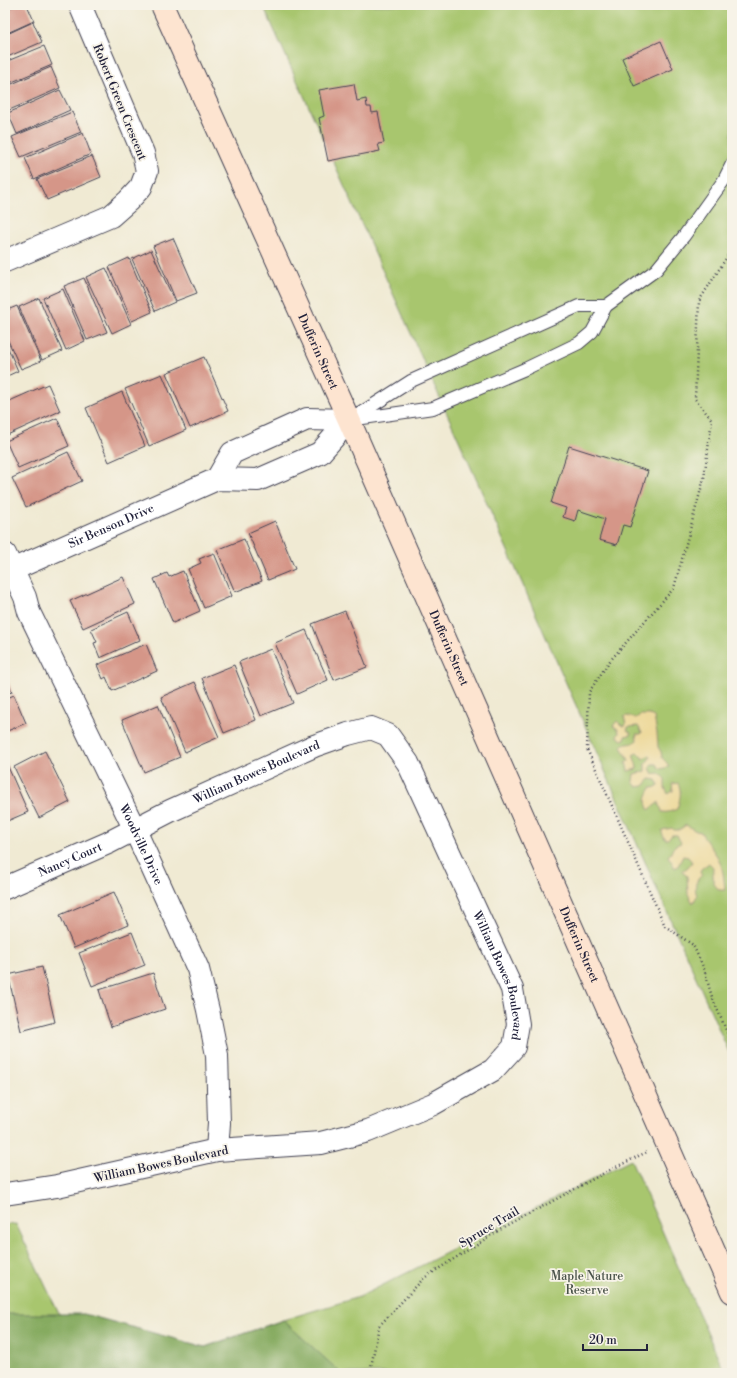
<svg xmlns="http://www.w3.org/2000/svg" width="737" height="1378" font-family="'Libre Bodoni',serif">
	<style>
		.green { fill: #a8c66e; stroke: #657454 }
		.forest { fill: #86ab61; stroke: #54664e }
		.sand { fill: #eeda9e; stroke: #887e6c }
		.building { fill: #d59688 }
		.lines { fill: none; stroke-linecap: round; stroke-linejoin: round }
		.lane-casing { stroke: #414052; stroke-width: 14 }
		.street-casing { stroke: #414052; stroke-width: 24 }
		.secondary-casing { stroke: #414052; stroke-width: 24 }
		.path { stroke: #414052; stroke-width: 2.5; stroke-dasharray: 1 3; stroke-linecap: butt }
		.lane { stroke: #fff; stroke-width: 12 }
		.street { stroke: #fff; stroke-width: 22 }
		.secondary { stroke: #fde4d0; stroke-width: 22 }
		.labels { text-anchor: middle; stroke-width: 3.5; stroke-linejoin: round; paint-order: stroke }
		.street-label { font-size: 12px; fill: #22223b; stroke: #f7f3e8 }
		.park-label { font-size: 12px; fill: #4a534a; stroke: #f7f3e8 }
	</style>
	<rect width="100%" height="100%" fill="#f7f3e8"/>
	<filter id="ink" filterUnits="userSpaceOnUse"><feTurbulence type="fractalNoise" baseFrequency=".025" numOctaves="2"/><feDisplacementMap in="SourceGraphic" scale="8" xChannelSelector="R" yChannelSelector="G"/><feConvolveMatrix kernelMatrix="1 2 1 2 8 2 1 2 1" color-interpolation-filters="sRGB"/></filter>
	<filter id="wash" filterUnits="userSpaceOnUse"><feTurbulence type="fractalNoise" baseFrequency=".012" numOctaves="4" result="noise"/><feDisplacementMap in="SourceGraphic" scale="16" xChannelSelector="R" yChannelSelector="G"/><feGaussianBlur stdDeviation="0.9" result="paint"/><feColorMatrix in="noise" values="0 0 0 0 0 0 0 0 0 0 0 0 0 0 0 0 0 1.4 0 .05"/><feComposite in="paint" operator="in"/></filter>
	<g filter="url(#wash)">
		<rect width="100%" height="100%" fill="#f0ead3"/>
		<!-- green -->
		<g class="green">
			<path d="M263,5H732V1059L462,447Z"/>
			<path d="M631,1160L725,1373H5V1225L16,1224L59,1314L205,1347L283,1320L359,1297Z"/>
		</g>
		<!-- forest -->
		<path class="forest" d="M5,1312L9,1314H84L205,1347L283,1320L341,1373H5Z"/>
		<!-- sand -->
		<g class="sand">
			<path d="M640,715H650L654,717L657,733L658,747L661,752L662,758L667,763L669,767L660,769L657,764H652L650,768L653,774L659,773L665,779V788L668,794L673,791L672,784L678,783C682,791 680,800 677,809C672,811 668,813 662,812L661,808L659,806V802L649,810C644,802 646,796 651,788L658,787L659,785L656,780L650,779L644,786L637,787L633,782L634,774L645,771V764L650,758L649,755L644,759L637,753L633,755L636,763L637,769L628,771L626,762L629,760L621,747L622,745C629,743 633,745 637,740L636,734H641L642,733L638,726L628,727L627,730L631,733L630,735L625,736V739L622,740L617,736L619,733L618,729L613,726L617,721L621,725L625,726L626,724L624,717L627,716L636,718Z"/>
			<path d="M686,825L696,831L701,832C705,841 712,848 717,856C723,866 724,879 725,890H719L713,883C714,877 712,872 713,867L709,863L701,869L700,873L702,875C695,881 694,887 697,896L693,903L688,894L687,876L681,871L687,868L692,862L688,857L683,856L678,866L675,868L668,856C675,850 669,847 681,843L677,835H672L668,839H665L662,833V830L672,828L674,830H679Z"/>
		</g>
		<g id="blocks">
			<!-- building -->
			<g class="building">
				<path d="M16,5H27L34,21L5,34V10Z"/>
				<path d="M33,22L42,42L5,58V35Z"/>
				<path d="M661,41L673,69L634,86L622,58Z"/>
				<path d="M44,46L52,65L5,85V62Z"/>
				<path d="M51,67L60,88L7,111L5,107V87Z"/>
				<path d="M354,84L357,101L366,99L367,107H371L372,113L378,112L384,143L378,144L380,151L328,161L319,118L324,116L319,90Z"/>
				<path d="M60,90L70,110L17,134L8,113Z"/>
				<path d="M72,112L81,132L21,157L12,137Z"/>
				<path d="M83,133L91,154L34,179L25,158Z"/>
				<path d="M92,156L101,177L47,200L37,179Z"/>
				<path d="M173,238L197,293L176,301L153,246Z"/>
				<path d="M151,250L175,302L155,311L132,259Z"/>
				<path d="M129,258L152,312L132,321L109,267Z"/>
				<path d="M106,268L131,324L112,333L86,277Z"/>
				<path d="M84,278L107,332L87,340L64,286Z"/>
				<path d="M63,289L85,341L66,350L43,298Z"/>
				<path d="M39,298L62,351L42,360L19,307Z"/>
				<path d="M17,306L41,361L21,369L5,334V311Z"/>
				<path d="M5,341L18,371L5,377Z"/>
				<path d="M204,357L228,411L190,428L166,373Z"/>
				<path d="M162,374L186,430L149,446L125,389Z"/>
				<path d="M48,384L60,411L5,436V403Z"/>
				<path d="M122,392L145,446L109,462L86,408Z"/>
				<path d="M57,418L69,446L18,468L6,441Z"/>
				<path d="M569,446L648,471L630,527L623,525L617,545L599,540L605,519L578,510L575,521L563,517L566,508L551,503Z"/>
				<path d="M68,452L82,481L26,507L12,478Z"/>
				<path d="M275,521L295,569L268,580L248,533Z"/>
				<path d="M244,539L262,581L235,592L217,550Z"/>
				<path d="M214,553L232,596L204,608L188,569L201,563L199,559Z"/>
				<path d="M183,571L200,611L173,623L154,579L167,573L169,577Z"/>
				<path d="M123,577L135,604L83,628L70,601Z"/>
				<path d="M345,611L367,667L334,680L312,624Z"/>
				<path d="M128,612L140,640L100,658L94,643L97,642L91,629Z"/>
				<path d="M306,630L328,680L297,694L275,643Z"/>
				<path d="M146,644L157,671L112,691L106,677L103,679L97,665Z"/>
				<path d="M271,649L293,703L261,716L239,662Z"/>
				<path d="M234,665L256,720L224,733L202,678Z"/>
				<path d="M5,673L12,692L5,694Z"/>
				<path d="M195,682L219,737L185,752L161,697Z"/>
				<path d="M14,695L26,723L5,732V699Z"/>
				<path d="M158,705L180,757L144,772L122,720Z"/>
				<path d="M45,751L70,802L39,818L14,767Z"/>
				<path d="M5,760L28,812L5,822Z"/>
				<path d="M114,892L128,925L74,948L60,915Z"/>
				<path d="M132,932L145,965L92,986L79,953Z"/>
				<path d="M42,967L55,1022L21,1031L8,975Z"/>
				<path d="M153,973L165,1009L111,1027L99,990Z"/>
			</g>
		</g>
	</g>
	<g filter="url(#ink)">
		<use href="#blocks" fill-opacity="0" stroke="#414052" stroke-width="1"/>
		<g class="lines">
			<!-- lane casing -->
			<g class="lane-casing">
				<g id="lane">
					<path d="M353,418L411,381L579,306H606"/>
					<path d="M349,420L433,408L525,369L579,343L592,332L606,306L656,270L684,236L724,180L732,164"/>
				</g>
			</g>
			<!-- street casing -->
			<g class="street-casing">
				<g id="street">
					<path d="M5,261L111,216L128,201L141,187L147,171L143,153L80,5"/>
					<path d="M217,479L232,453L307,419L349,420"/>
					<path id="s1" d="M5,554L25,597L29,612L135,830L198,969L208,1010L217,1055L219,1123L217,1150"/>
					<path id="s2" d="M5,573L217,479L258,480L320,453L349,420"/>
					<path id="s3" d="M5,888L108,843L170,811L314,746L348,734L371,728L388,735L408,763L512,989L518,1024L514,1047L493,1070L433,1104L368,1131L321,1143L217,1150L57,1186L5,1194"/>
				</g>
			</g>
			<!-- secondary casing -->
			<g class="secondary-casing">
				<g id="secondary">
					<path id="s4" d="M162,5L349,420L732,1292"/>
				</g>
			</g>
			<!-- path -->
			<g class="path">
				<path d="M732,249L699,301L695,399L712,420L704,478L674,588L609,662L589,692L587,749L665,926L693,945L704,969L712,997L732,1044"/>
				<path d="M372,1373L371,1367L379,1326L424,1278L496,1232L604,1173L647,1152"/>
			</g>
			<!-- lane -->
			<use href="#lane" class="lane"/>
			<!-- street -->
			<use href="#street" class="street"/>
			<!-- secondary -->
			<use href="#secondary" class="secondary"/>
		</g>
	</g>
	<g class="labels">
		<!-- street labels -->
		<g class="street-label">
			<text transform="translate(120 102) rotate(68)" y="4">Robert Green Crescent</text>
			<text dy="4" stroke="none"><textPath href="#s4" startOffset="380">Dufferin Street</textPath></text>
			<text dy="4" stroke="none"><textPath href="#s2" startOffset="116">Sir Benson Drive</textPath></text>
			<text dy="4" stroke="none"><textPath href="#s4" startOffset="704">Dufferin Street</textPath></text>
			<text dy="4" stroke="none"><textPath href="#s3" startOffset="277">William Bowes Boulevard</textPath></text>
			<text dy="4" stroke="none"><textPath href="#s1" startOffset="321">Woodville Drive</textPath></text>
			<text dy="4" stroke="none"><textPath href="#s3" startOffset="71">Nancy Court</textPath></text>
			<text dy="4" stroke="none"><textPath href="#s4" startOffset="1028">Dufferin Street</textPath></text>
			<text dy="4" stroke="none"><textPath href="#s3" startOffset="685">William Bowes Boulevard</textPath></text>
			<text transform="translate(161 1164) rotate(-12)" y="4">William Bowes Boulevard</text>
			<text transform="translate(489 1227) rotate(-31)" y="4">Spruce Trail</text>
		</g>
		<!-- park labels -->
		<g class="park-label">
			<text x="587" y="1280">Maple Nature<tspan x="587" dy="14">Reserve</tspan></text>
		</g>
	</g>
	<!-- margin -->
	<rect width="737" height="1378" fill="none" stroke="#f7f3e8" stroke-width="20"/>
	<!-- scale -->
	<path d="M583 1344v6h64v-6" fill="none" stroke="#22223b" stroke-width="2"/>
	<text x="589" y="1344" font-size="12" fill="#22223b" stroke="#f7f3e8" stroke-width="3" paint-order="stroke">20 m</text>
</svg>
